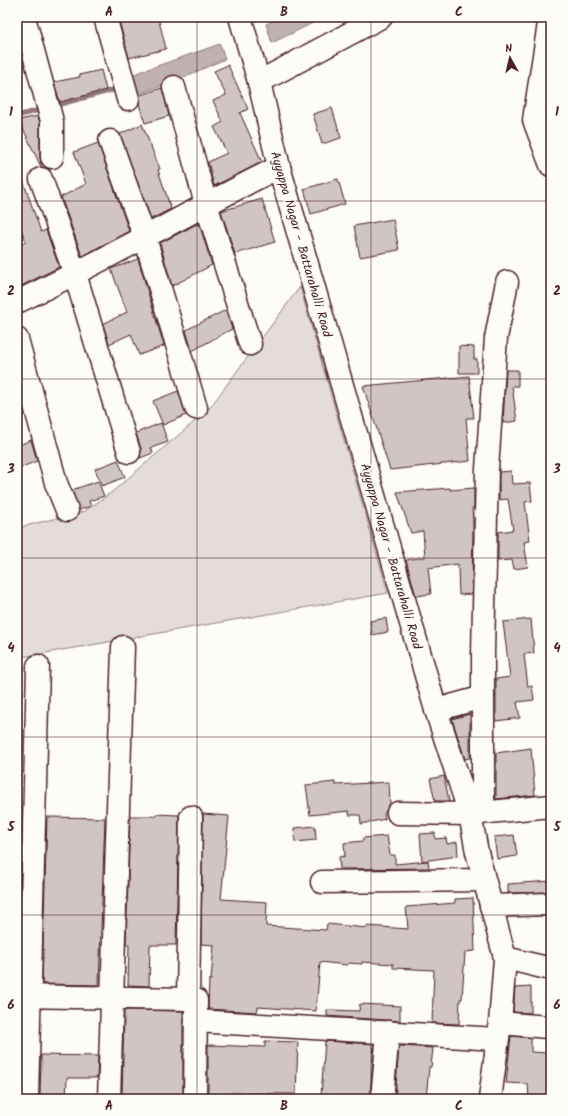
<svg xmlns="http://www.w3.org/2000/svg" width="568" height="1116" font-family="Kalam,sans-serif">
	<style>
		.green { fill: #e3dcda; stroke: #967e82 }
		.water { fill: #c0b1b1; stroke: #91777b }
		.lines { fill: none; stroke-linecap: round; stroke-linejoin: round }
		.stream { stroke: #91777b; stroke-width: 5 }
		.building { fill: #d0c5c4; stroke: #4a1f2b }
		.minor-casing { stroke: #4a1f2b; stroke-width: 25 }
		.major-casing { stroke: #4a1f2b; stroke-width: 25 }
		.minor { stroke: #fdfcf7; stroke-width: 22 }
		.major { stroke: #fdfcf7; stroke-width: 22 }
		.grid { fill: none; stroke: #4a1f2b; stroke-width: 1; stroke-opacity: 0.55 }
		.labels { text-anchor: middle; stroke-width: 3.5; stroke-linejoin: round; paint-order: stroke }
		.street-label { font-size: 13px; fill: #4a1f2b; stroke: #fdfcf7 }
		.neatline { fill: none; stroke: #4a1f2b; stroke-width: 1.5 }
		.grid-label { font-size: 13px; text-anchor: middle; font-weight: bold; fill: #4a1f2b }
	</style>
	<rect width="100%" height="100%" fill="#fdfcf7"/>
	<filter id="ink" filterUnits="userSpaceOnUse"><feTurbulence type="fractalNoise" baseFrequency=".025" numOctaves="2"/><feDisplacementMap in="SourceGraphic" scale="8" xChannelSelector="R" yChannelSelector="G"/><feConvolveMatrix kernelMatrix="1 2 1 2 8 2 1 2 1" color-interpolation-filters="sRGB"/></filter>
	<g filter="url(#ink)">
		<!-- green -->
		<path class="green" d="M300,287L388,593L17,658V528L85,511L112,492L208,410Z"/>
		<!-- water -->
		<g class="water">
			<path d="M283,17H325L272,43L266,24Z"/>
			<path d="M220,44L225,59L173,82L132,96L128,76Z"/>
		</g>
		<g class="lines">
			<!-- stream -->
			<g class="stream">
				<path d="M53,106L120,88"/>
				<path d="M17,116L43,109"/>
			</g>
		</g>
		<!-- building -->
		<g class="building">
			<path d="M118,17H158L166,49L129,58Z"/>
			<path d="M228,65L248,109L240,113L262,162L214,186L208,162L227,153L214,127L223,122L213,101L226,95L214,71Z"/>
			<path d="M101,70L106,90L60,102L54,82L80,77L79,75Z"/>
			<path d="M162,88L169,116L145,123L139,104L140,95Z"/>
			<path d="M332,108L341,138L322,144L313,114Z"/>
			<path d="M38,116L40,123V157L41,164L50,169V171L41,167L19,120Z"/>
			<path d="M142,124L160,169L158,170L171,209L151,219L120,134Z"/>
			<path d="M98,143L129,231L82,256L61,197L86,184L74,152Z"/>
			<path d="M17,169H19L41,232L46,230L59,267L17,288V246L26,242L17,218Z"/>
			<path d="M338,179L345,204L311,214L304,189Z"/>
			<path d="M262,199L275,242L235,254L221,211Z"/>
			<path d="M393,219L399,250L360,257L354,226Z"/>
			<path d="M199,223L212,265L172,286L160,243Z"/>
			<path d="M138,259L164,346L139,355L131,334L109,344L103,324L127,312L111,269Z"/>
			<path d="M226,310L232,329L192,351L186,330Z"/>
			<path d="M459,346L474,347V359H477V373H459Z"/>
			<path d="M506,370H518V386H512L517,421L503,423Z"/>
			<path d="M469,376L474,418H466L470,461L390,470L363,386Z"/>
			<path d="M178,391L186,415L163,425L153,401Z"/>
			<path d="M161,423L168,442L151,448L153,453L140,458L141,449L136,433Z"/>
			<path d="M31,440L37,461L17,469V446Z"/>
			<path d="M118,460L125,477L102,486L95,469Z"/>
			<path d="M511,471L512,484L530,483L532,501L525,502L530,541L524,542L528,567L514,569L512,560L498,561V532L513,530L508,499L499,500V472Z"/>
			<path d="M98,481L104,496L89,501L91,506L79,510L72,490Z"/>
			<path d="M450,488V490L474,488V508H472L473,524L472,594L459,595L458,564L428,568L431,594L416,596L406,560L425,557L423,531L411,533L397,492Z"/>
			<path d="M386,618L388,632L372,635L370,621Z"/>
			<path d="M531,619L534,653L524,654L528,687L532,686L534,700L517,702L520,718L496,721V679L510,677L503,622Z"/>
			<path d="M470,714V758L465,759L452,719Z"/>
			<path d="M531,748L535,795L496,799V753Z"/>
			<path d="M444,776L449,801H435L430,779Z"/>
			<path d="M335,782V785L389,782L390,804L384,814L385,819L361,824L360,815H349V811L310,815L306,785Z"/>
			<path d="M156,814L179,815L176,945H150L149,986L128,985L129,945H126L130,816H156Z"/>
			<path d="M203,814L229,816L221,899L267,902L266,926L326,930L327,924L367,928V926L408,929L406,907L455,903V899L473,898L475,951L465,952L462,999H460L459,1024L432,1023L434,970L393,968V964L362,962V964L348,963L347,965L320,962L316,1011L258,1007L257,1012L208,1009L209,980H211L214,945L201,944Z"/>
			<path d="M47,817L105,818L99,985L42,984Z"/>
			<path d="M17,821H22L18,965H17Z"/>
			<path d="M315,826L316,840L295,842L294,828Z"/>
			<path d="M435,833V839L446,838L447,844L457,842L458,856L422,861L420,834Z"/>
			<path d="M514,835L517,856L497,859L494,837Z"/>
			<path d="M387,836L390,855H395V864L428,861L429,868L340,869L339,857L345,856L344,843L363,841V838Z"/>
			<path d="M551,881V892L508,893V884Z"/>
			<path d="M531,987V1013L513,1012L515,988Z"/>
			<path d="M360,1004L400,1006V1021L327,1016V1010L359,1011Z"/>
			<path d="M127,1010L183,1011V1099H122L124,1011Z"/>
			<path d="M511,1036L531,1038V1052L549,1053L547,1099H529L528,1084L506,1083Z"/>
			<path d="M265,1041L298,1042L296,1094L231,1093V1099H208V1045L265,1047Z"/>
			<path d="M325,1041L374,1044L370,1099L321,1096Z"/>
			<path d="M399,1046L433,1048L431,1067H429L426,1099H395Z"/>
			<path d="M41,1055L98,1056L97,1078H67L66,1099H40Z"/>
		</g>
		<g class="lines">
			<!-- minor casing -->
			<g class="minor-casing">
				<g id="minor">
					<path d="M24,17L52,121V157"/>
					<path d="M105,17L128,99"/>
					<path d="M550,17L534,120L551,165"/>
					<path d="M259,82L381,17"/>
					<path d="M174,87L206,204L250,344"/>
					<path d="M110,141L145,238L196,408"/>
					<path d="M41,179L75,274L129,452"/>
					<path d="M17,302C106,260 191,211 279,167"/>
					<path d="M17,339L56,483L67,510"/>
					<path d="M436,710L483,697"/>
					<path d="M483,812V654L487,469L496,338L507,282"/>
					<path d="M398,813L470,814L551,806"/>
					<path d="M191,817L188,999L196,1000L195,1099"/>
					<path d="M322,882L484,880"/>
					<path d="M491,906L551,904"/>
					<path d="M505,958L551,969"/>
					<path d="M17,996L188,999"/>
					<path d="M196,1021L497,1039"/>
					<path d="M500,1023L548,1027"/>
					<path d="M27,1099L38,666"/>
					<path d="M109,1099L123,647"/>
					<path d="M382,1099L388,1032"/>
				</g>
			</g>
			<!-- major casing -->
			<g class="major-casing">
				<path id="major" d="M240,17L259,82L279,167L436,710L470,814L477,852L505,958L500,1023L490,1099"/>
			</g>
			<!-- minor -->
			<use href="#minor" class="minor"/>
			<!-- major -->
			<use href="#major" class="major"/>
		</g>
	</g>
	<!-- grid -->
	<path class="grid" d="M197,17V1099M371,17V1099M17,201H551M17,379H551M17,558H551M17,737H551M17,915H551"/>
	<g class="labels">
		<!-- street labels -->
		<g class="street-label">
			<text transform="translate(302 244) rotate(74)" y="5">Ayyappa Nagar - Battarahalli Road</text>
			<text transform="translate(392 556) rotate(74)" y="5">Ayyappa Nagar - Battarahalli Road</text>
		</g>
	</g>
	<!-- margin -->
	<rect width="568" height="1116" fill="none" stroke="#fdfcf7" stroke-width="44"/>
	<!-- north arrow -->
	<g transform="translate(510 58) rotate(352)" stroke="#fdfcf7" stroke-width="3" paint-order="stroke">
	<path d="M0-3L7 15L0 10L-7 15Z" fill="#4a1f2b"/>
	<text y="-6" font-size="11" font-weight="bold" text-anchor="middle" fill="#4a1f2b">N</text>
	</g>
	<rect x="22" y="22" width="524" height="1072" class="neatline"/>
	<g class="grid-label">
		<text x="109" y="16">A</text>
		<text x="284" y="16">B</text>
		<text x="459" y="16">C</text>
		<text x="11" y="116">1</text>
		<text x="557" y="116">1</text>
		<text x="11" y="295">2</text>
		<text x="557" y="295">2</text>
		<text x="11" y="473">3</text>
		<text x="557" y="473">3</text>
		<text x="11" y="652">4</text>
		<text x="557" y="652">4</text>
		<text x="11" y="831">5</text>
		<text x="557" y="831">5</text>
		<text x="11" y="1009">6</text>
		<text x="557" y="1009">6</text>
		<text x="109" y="1110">A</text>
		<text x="284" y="1110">B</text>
		<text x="459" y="1110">C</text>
	</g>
</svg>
